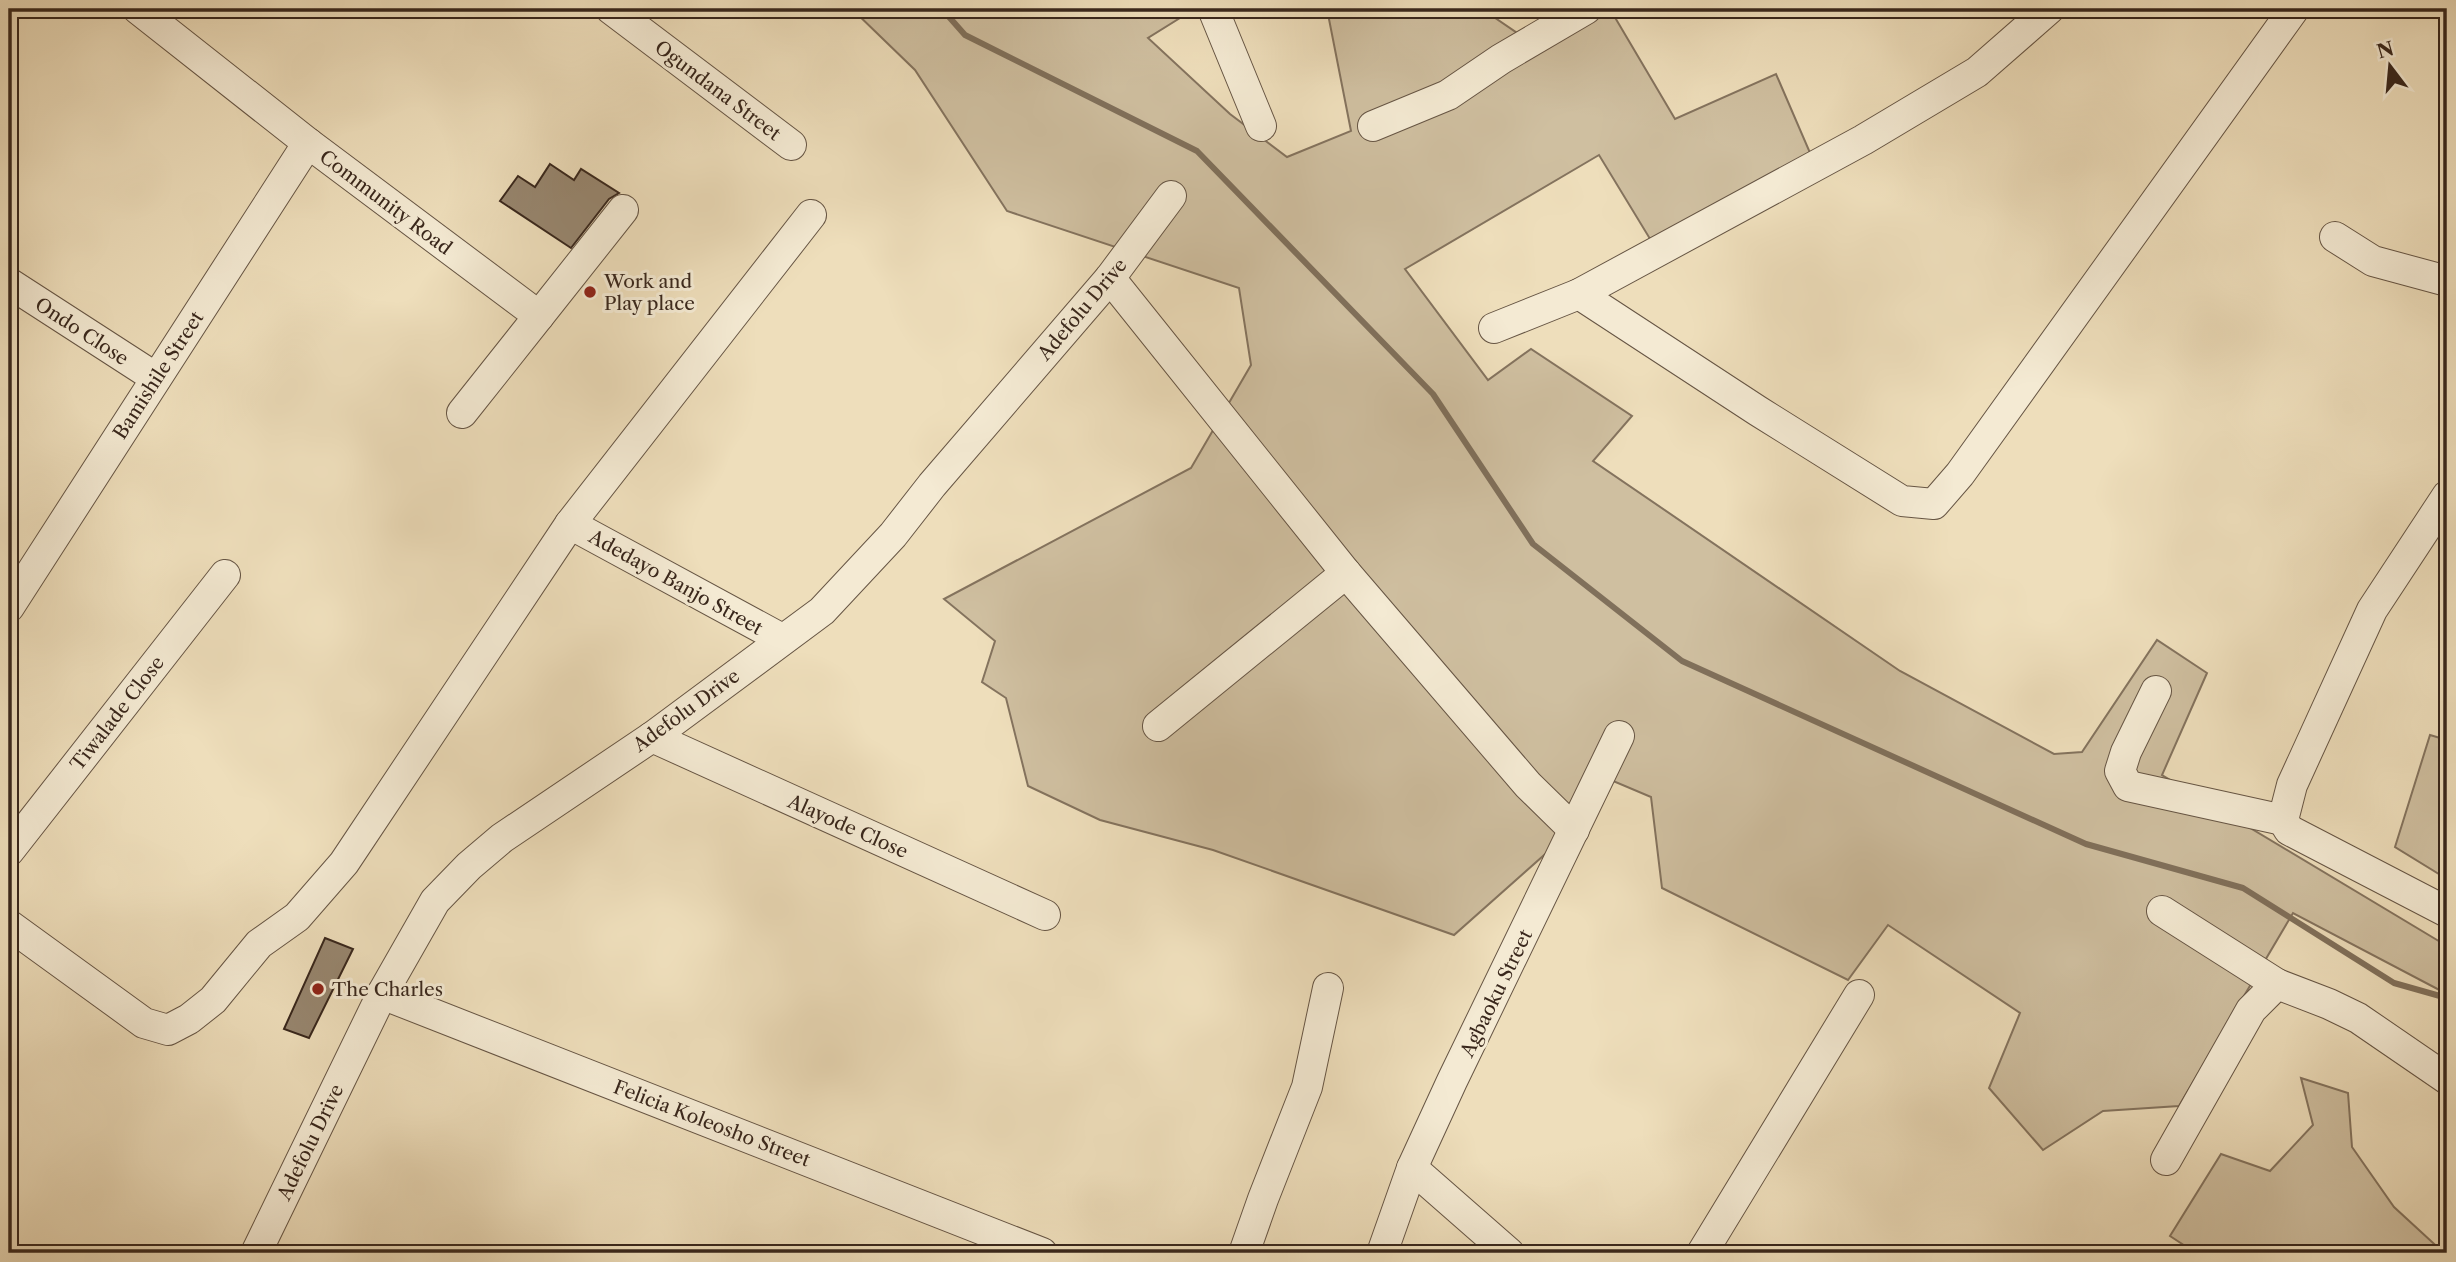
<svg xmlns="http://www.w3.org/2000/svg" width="2456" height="1262" font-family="'Libre Caslon Text',serif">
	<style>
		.green { fill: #cfbfa0; stroke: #84735e; stroke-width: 2 }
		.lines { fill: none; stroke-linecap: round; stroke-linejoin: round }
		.stream { stroke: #80705b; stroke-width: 6 }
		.building { fill: #97866f; stroke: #39271c; stroke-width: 2 }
		.minor-casing { stroke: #654; stroke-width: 32 }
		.minor { stroke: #f4ead3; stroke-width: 30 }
		.poi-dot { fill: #8f2418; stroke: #f4ead3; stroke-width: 2.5 }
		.labels { text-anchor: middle; stroke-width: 6; stroke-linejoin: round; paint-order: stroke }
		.street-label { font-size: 19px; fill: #39271c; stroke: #f4ead3 }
		.poi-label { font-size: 19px; fill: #39271c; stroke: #f4ead3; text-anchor: start }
	</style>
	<rect width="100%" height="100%" fill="#eedebb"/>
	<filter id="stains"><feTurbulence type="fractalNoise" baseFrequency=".00286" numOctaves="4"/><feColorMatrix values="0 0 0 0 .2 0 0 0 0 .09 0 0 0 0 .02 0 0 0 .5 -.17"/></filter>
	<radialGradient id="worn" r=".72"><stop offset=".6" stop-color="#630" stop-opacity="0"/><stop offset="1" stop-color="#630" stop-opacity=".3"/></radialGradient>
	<!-- green -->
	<g class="green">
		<path d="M852,9H1188V13L1148,38L1230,114L1287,157L1351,131L1327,9H1482L1532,43L1589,9H1610L1675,119L1776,74L1814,162L1658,252L1599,155L1405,269L1488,380L1531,349L1632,416L1593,461L1900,671L2054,754L2082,752L2157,640L2207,673L2162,775L2447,946V994L2293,913L2179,1106L2103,1111L2043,1150L1989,1088L2020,1013L1888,925L1848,980L1662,888L1651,797L1592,772L1552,848L1454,935L1213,850L1100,820L1028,786L1006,698L982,682L995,641L944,599L1191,468L1251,365L1239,288L1007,211L915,70Z"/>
		<path d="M2430,735L2447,740V879L2395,847Z"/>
		<path d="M2301,1078L2348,1093L2352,1147L2394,1207L2444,1253H2196L2170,1236L2221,1154L2270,1171L2313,1125Z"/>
	</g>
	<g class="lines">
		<!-- stream -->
		<path class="stream" d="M942,9L965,35L1197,151L1433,394L1533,544L1682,661L2086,844L2243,888L2394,983L2447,998"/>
	</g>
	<!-- building -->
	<g class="building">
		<path d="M550,164L574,180L581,169L619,193L609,199L571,248L500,201L518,176L535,187Z"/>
		<path d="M325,938L353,949L309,1038L284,1029Z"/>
	</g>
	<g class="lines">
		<!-- minor casing -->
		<g class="minor-casing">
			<g id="minor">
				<path d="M138,9L308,143L539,316L462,413"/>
				<path d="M611,9L791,145"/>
				<path d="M1213,9L1261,126"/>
				<path d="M1373,126L1448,95L1501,59L1586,9"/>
				<path d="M2335,237L2373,261L2447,281"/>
				<path d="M1110,278L1346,573L1528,785L1574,830"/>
				<path d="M9,283L156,378"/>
				<path d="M1579,294L1758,411L1902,501L1934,504L1960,474L2294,9"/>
				<path d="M539,316L623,210"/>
				<path d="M1494,328L1579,294L1863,140L1977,72L2049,9"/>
				<path d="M2447,496L2372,610L2292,785L2283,820L2289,830L2447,912"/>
				<path d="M570,524L782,639"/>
				<path d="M9,607L308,143"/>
				<path d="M2156,691L2126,752L2120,771L2128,786L2283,820"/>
				<path d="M1158,726L1346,573"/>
				<path d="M652,737L1045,915"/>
				<path d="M9,851L225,575"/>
				<path d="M2162,911L2277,984"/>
				<path d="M9,925L144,1023L168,1030L189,1019L213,1000L259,944L297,917L344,863L570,524L811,215"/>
				<path d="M382,994L1042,1253"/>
				<path d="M2166,1160L2251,1010L2277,984L2329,1004L2358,1018L2447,1079"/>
				<path d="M1412,1168L1509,1253"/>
				<path d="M256,1253L382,994L435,901L469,866L502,838L652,737L822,611L893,535L932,485L1110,278L1171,196"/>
				<path d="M1244,1253L1263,1199L1307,1087L1328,988"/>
				<path d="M1382,1253L1412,1168L1452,1081L1619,736"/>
				<path d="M1702,1253L1859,995"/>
			</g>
		</g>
		<!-- minor -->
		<use href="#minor" class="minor"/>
	</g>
	<!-- markers -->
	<g class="poi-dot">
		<circle cx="590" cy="292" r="7"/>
		<circle cx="318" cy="989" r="7"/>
	</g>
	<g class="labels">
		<!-- street labels -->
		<g class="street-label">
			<text transform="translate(718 90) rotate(37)" y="7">Ogundana Street</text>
			<text transform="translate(386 202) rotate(37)" y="7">Community Road</text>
			<text transform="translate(1082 309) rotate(-50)" y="7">Adefolu Drive</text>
			<text transform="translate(82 331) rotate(33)" y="7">Ondo Close</text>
			<text transform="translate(158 375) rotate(-57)" y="7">Bamishile Street</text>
			<text transform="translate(676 582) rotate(29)" y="7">Adedayo Banjo Street</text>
			<text transform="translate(686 710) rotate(-36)" y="7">Adefolu Drive</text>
			<text transform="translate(117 713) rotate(-52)" y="7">Tiwalade Close</text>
			<text transform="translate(848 826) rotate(24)" y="7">Alayode Close</text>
			<text transform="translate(1496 993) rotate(-64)" y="7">Agbaoku Street</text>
			<text transform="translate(712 1123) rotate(21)" y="7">Felicia Koleosho Street</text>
			<text transform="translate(310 1142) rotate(-64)" y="7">Adefolu Drive</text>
		</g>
		<!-- poi labels -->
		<g class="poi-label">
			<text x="604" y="288">Work and<tspan x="604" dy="22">Play place</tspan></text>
			<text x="332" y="996">The Charles</text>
		</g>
	</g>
	<!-- margin -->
	<rect width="2456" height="1262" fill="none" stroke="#eedebb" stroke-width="35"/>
	<rect x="10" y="10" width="2435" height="1241" fill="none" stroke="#39271c" stroke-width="3.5"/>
	<rect x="18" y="18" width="2421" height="1227" fill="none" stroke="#39271c" stroke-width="2"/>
	<!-- north arrow -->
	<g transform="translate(2390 66) rotate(344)" stroke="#f4ead3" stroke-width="5" paint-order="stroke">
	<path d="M0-5L12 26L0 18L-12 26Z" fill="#39271c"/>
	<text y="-10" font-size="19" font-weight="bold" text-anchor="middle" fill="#39271c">N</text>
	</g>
	<rect width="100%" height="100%" filter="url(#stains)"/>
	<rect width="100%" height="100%" fill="url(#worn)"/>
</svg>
